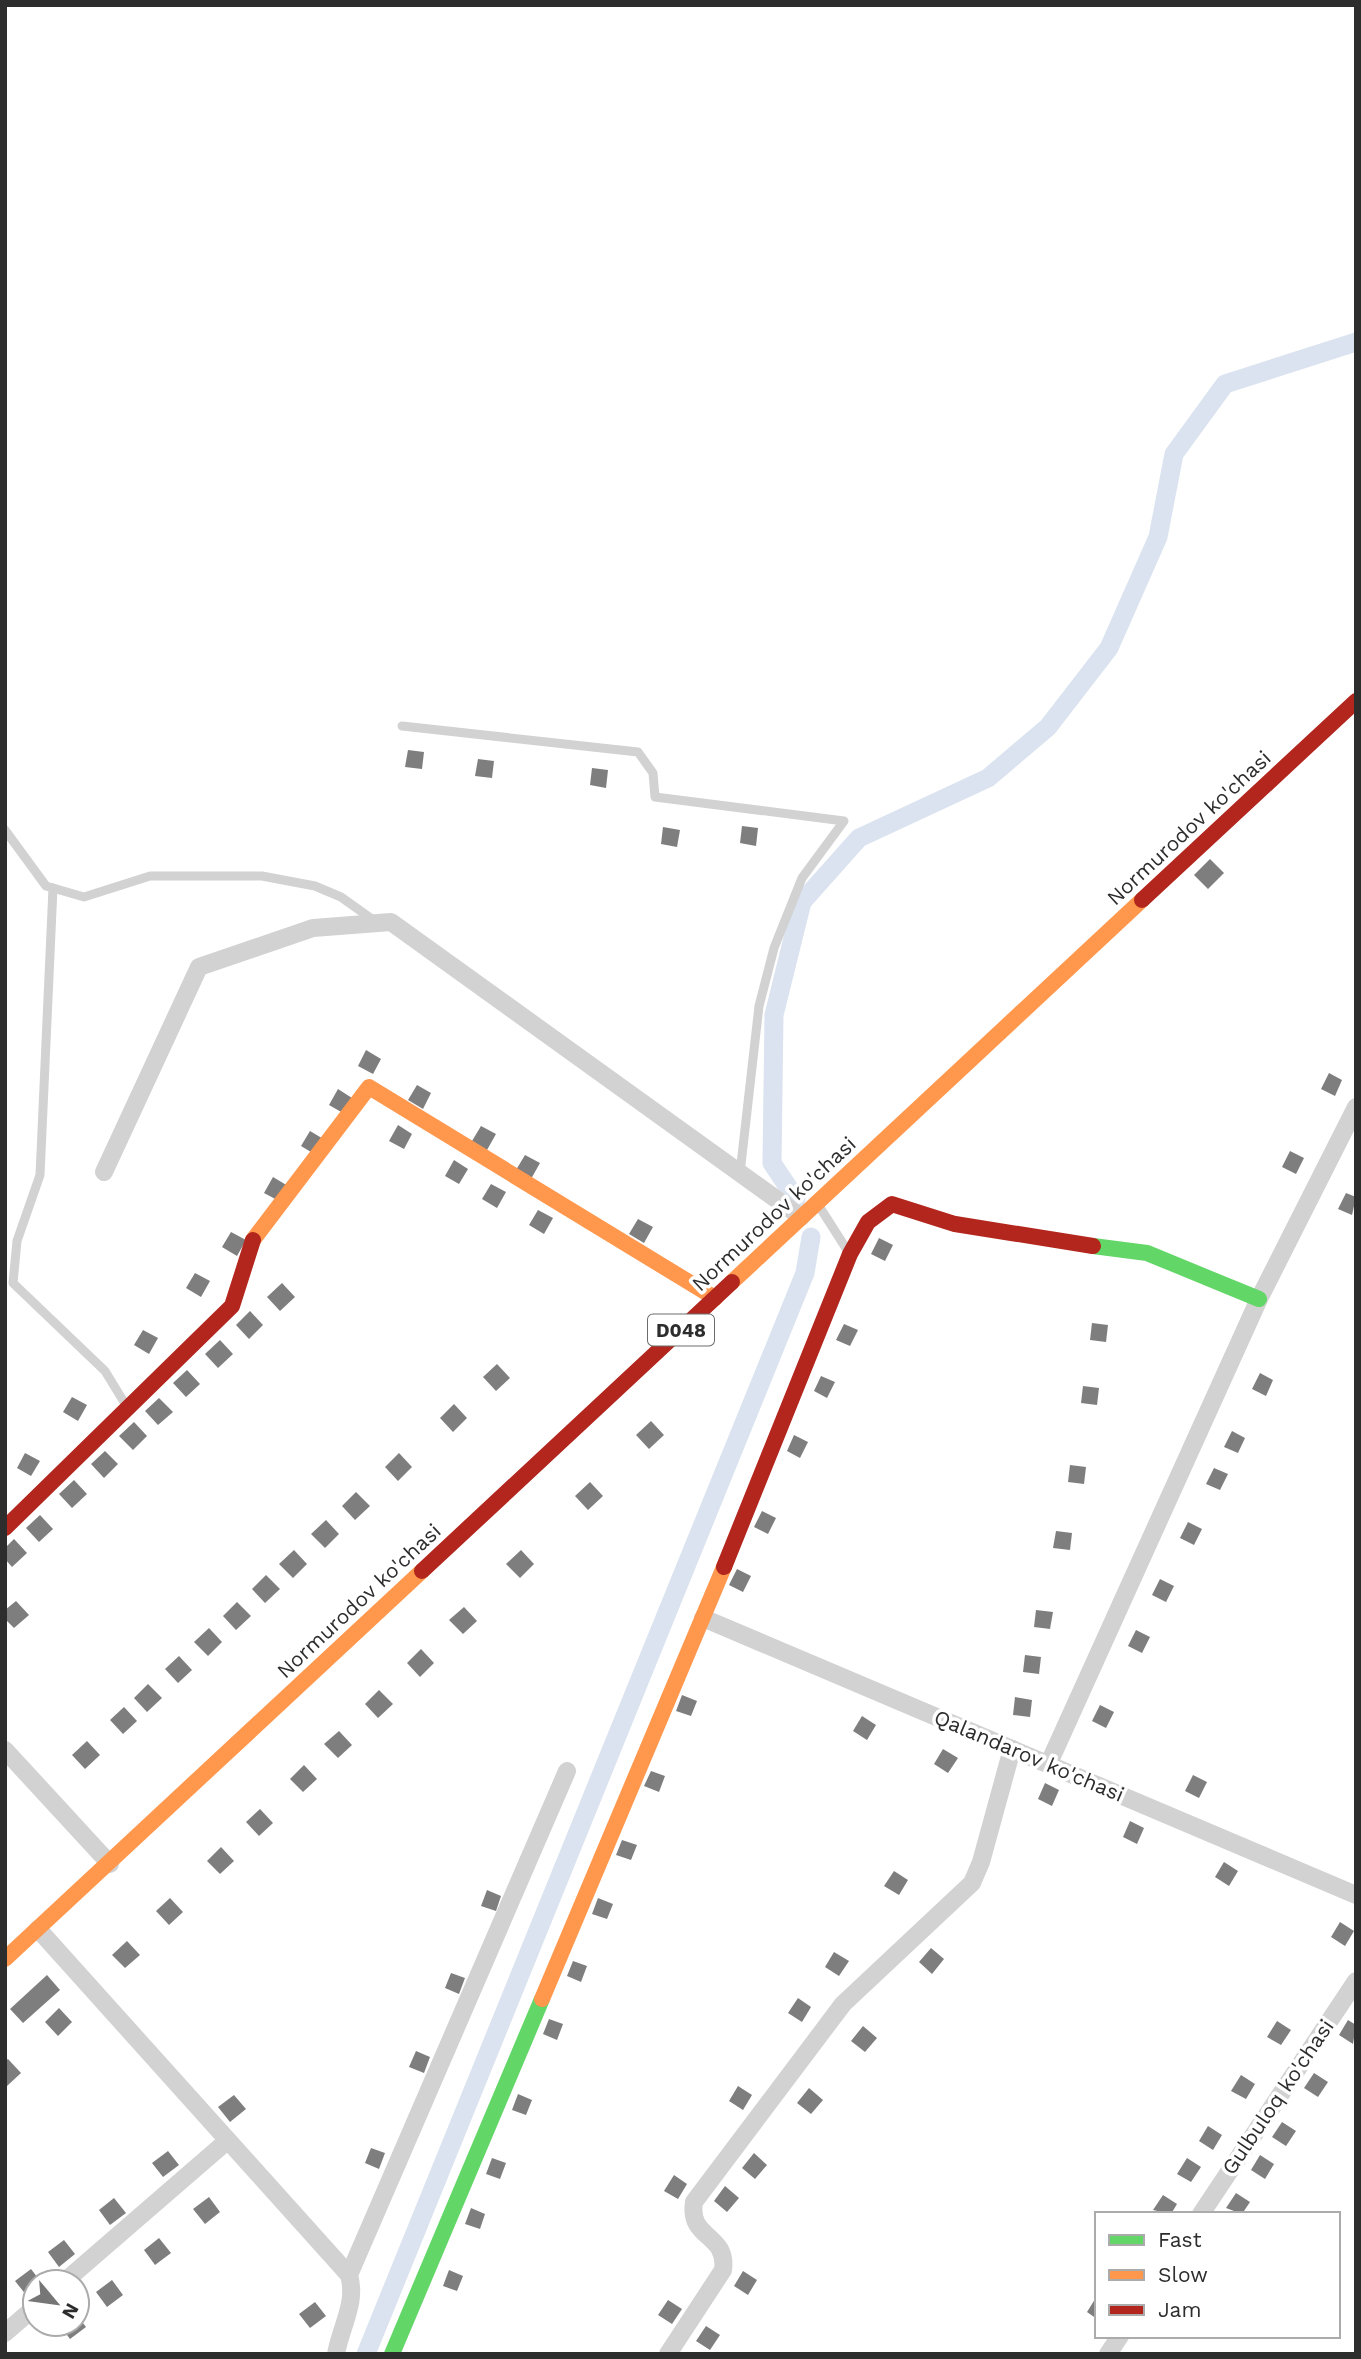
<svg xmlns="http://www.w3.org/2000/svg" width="1361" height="2359" font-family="'Work Sans',sans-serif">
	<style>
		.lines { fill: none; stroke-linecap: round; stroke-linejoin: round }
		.canal { stroke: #dae3ef; stroke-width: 19 }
		.building { fill: #7e7e7e }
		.lane { stroke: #d2d2d2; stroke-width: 9 }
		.street { stroke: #d2d2d2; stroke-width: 18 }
		.fast { stroke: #63d668; stroke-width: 16 }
		.slow { stroke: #ff974d; stroke-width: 16 }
		.jam { stroke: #b3261e; stroke-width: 16 }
		.labels { text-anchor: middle; stroke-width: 7; stroke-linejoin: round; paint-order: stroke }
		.shield { fill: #fff; stroke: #6c6c6c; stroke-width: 2 }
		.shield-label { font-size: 19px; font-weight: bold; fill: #2d2d2d }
		.street-label { font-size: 21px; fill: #2d2d2d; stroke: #fff }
	</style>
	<rect width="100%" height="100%" fill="#fff"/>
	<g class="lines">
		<!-- canal -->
		<g class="canal">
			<path d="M796,1199L772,1163L774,1015L802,902L859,838L988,778L1048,727L1109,648L1158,537L1174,454L1225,384L1356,342"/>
			<path d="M366,2354L805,1273L811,1237"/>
		</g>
	</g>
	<!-- building -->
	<g class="building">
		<path d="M408,750L424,752L422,769L405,767Z"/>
		<path d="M478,759L494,761L492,778L475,776Z"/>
		<path d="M592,768L608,770L606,788L590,785Z"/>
		<path d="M742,826L758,828L756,846L740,843Z"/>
		<path d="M663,827L680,830L677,847L661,844Z"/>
		<path d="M1210,859L1224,873L1208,889L1194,875Z"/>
		<path d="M366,1050L381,1059L373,1074L358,1066Z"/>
		<path d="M1329,1073L1342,1080L1335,1096L1321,1089Z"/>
		<path d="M417,1085L431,1093L423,1109L408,1100Z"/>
		<path d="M338,1089L352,1098L343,1113L329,1105Z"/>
		<path d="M398,1125L412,1134L404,1149L389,1141Z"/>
		<path d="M481,1126L496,1134L487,1150L472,1141Z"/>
		<path d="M310,1131L325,1140L316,1155L301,1146Z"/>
		<path d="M1290,1151L1304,1158L1296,1174L1282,1167Z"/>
		<path d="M525,1155L540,1163L531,1179L516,1170Z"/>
		<path d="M454,1160L468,1169L459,1184L445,1176Z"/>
		<path d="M273,1177L288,1186L279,1201L264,1193Z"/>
		<path d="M491,1184L506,1192L497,1208L482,1199Z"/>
		<path d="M1346,1193L1356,1197L1352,1215L1338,1209Z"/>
		<path d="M538,1210L553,1218L544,1234L529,1225Z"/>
		<path d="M638,1219L653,1227L644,1243L629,1234Z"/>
		<path d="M231,1232L246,1240L237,1256L222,1247Z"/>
		<path d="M879,1238L893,1245L885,1261L871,1254Z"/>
		<path d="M195,1273L210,1281L201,1297L186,1288Z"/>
		<path d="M282,1283L295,1297L280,1311L267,1297Z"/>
		<path d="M250,1311L263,1325L249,1339L236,1325Z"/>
		<path d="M1092,1323L1108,1325L1106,1342L1090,1340Z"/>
		<path d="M844,1324L858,1330L850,1346L836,1340Z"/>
		<path d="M143,1330L158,1338L149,1354L134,1345Z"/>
		<path d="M220,1340L233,1354L218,1368L205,1354Z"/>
		<path d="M497,1364L510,1378L496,1391L483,1377Z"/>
		<path d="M187,1370L200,1384L186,1397L173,1383Z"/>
		<path d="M1260,1373L1273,1380L1266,1396L1252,1389Z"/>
		<path d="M821,1376L835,1382L827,1398L814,1391Z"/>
		<path d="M1083,1386L1099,1388L1097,1405L1081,1403Z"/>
		<path d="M72,1397L87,1405L78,1421L63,1412Z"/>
		<path d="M159,1398L173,1412L158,1425L145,1411Z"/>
		<path d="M454,1404L467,1418L453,1432L440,1418Z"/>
		<path d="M651,1421L664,1435L649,1449L636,1435Z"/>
		<path d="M134,1422L147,1436L133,1450L119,1436Z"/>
		<path d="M1232,1431L1245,1438L1238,1453L1224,1447Z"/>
		<path d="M794,1435L808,1442L800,1458L787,1451Z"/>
		<path d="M105,1451L118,1464L104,1478L91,1464Z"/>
		<path d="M25,1453L40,1461L31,1476L17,1468Z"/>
		<path d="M399,1453L412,1467L398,1481L385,1467Z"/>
		<path d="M1070,1465L1086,1467L1084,1484L1068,1482Z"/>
		<path d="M1214,1468L1228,1474L1220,1490L1206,1484Z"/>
		<path d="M74,1480L87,1494L72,1508L59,1494Z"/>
		<path d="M590,1482L603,1496L588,1510L575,1496Z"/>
		<path d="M356,1492L370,1506L355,1520L342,1506Z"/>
		<path d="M762,1511L776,1518L768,1534L754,1527Z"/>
		<path d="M40,1515L53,1529L39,1542L26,1528Z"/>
		<path d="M326,1520L339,1534L325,1548L311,1534Z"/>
		<path d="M1188,1522L1202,1529L1194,1545L1180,1538Z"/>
		<path d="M1056,1531L1072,1533L1070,1550L1053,1548Z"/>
		<path d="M14,1539L27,1553L12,1567L5,1559V1548Z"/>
		<path d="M294,1550L307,1564L293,1578L279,1564Z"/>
		<path d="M521,1550L534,1564L520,1578L506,1564Z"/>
		<path d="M737,1569L751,1576L743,1592L729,1585Z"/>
		<path d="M266,1575L280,1589L265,1603L252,1589Z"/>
		<path d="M1160,1579L1174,1586L1166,1602L1152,1595Z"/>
		<path d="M16,1601L29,1615L14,1628L5,1619V1610Z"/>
		<path d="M237,1602L251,1616L236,1630L223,1616Z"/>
		<path d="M464,1607L477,1621L463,1634L449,1620Z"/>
		<path d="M1036,1610L1053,1612L1050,1629L1034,1627Z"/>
		<path d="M209,1628L222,1642L208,1656L194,1642Z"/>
		<path d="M1136,1630L1150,1637L1142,1653L1128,1646Z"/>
		<path d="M421,1649L434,1663L420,1677L407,1663Z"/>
		<path d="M1025,1655L1041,1657L1039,1674L1023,1672Z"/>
		<path d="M179,1656L192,1670L178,1683L165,1669Z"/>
		<path d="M148,1684L162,1698L147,1712L134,1698Z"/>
		<path d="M379,1690L393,1704L378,1718L365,1704Z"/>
		<path d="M682,1695L697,1701L691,1716L676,1711Z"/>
		<path d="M1015,1697L1032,1700L1030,1717L1013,1715Z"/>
		<path d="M1100,1705L1114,1712L1106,1728L1092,1721Z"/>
		<path d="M124,1707L137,1721L123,1734L110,1720Z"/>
		<path d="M862,1716L876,1725L867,1740L853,1731Z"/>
		<path d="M339,1731L352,1745L338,1758L324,1744Z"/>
		<path d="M87,1741L100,1755L85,1769L72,1755Z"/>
		<path d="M943,1749L958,1758L948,1773L934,1764Z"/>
		<path d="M304,1765L317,1779L303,1792L290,1779Z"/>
		<path d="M651,1771L665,1776L659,1792L644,1786Z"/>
		<path d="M1193,1775L1207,1782L1199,1798L1185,1791Z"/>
		<path d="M1045,1783L1059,1790L1052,1806L1038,1799Z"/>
		<path d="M260,1809L273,1823L259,1836L246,1822Z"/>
		<path d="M1130,1821L1144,1828L1137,1844L1123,1837Z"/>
		<path d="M622,1840L637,1845L631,1860L616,1855Z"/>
		<path d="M221,1847L234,1861L220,1874L207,1861Z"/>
		<path d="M1224,1862L1238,1871L1229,1886L1215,1877Z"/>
		<path d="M894,1871L908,1880L899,1895L884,1886Z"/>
		<path d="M487,1890L501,1896L496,1911L481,1906Z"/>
		<path d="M170,1898L183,1912L169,1925L156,1911Z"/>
		<path d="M598,1898L613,1904L607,1919L592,1914Z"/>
		<path d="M1340,1922L1354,1931L1345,1946L1331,1937Z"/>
		<path d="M127,1941L140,1955L125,1968L112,1955Z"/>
		<path d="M931,1948L944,1959L932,1974L919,1962Z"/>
		<path d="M834,1952L849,1961L839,1976L825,1967Z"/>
		<path d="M573,1961L587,1966L581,1982L567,1976Z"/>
		<path d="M451,1973L465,1978L459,1994L445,1988Z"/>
		<path d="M47,1975L60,1990L23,2023L10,2009Z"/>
		<path d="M798,1998L811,2007L802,2022L788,2013Z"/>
		<path d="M59,2008L72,2022L58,2036L45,2022Z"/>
		<path d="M549,2019L563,2024L557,2040L543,2034Z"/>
		<path d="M1348,2020L1356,2025L1353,2044L1339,2035Z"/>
		<path d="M1277,2021L1291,2030L1281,2045L1267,2037Z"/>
		<path d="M863,2026L877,2038L865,2052L851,2041Z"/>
		<path d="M416,2051L430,2057L424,2073L409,2067Z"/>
		<path d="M8,2059L21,2073L7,2086L5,2061Z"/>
		<path d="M1314,2073L1328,2082L1318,2097L1304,2088Z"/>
		<path d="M1241,2075L1255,2084L1246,2099L1231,2091Z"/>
		<path d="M738,2086L752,2095L743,2110L729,2101Z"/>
		<path d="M809,2088L823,2100L811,2114L797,2103Z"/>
		<path d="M518,2094L532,2100L526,2115L512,2110Z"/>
		<path d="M234,2095L246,2109L230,2122L218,2107Z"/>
		<path d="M1282,2122L1296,2131L1286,2146L1272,2137Z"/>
		<path d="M1208,2126L1222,2135L1213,2150L1199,2141Z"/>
		<path d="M371,2148L385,2153L379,2169L365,2163Z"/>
		<path d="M168,2151L179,2165L163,2177L152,2163Z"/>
		<path d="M754,2153L767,2165L755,2179L742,2168Z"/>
		<path d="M1260,2155L1274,2164L1265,2179L1251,2170Z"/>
		<path d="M492,2158L506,2163L500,2179L486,2174Z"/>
		<path d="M1187,2158L1201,2167L1191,2182L1177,2174Z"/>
		<path d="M674,2175L687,2184L678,2199L664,2191Z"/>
		<path d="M725,2186L739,2198L727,2212L714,2201Z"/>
		<path d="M1236,2193L1250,2202L1242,2214L1226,2208Z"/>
		<path d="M1163,2195L1177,2204L1171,2214L1153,2210Z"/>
		<path d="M209,2197L220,2212L205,2224L193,2209Z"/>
		<path d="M114,2198L126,2213L110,2225L99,2210Z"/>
		<path d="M471,2208L485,2214L480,2229L465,2224Z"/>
		<path d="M159,2238L171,2253L155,2265L144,2250Z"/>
		<path d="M64,2240L75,2254L59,2267L48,2252Z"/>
		<path d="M31,2269L41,2282H35V2289L27,2296L15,2281Z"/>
		<path d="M449,2270L463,2276L457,2291L443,2286Z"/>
		<path d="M743,2271L757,2280L748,2295L734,2286Z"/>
		<path d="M112,2280L123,2295L107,2307L96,2292Z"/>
		<path d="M1097,2296V2319L1087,2312Z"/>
		<path d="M668,2300L682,2309L672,2324L658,2315Z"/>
		<path d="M315,2302L326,2316L310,2328L299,2314Z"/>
		<path d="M77,2315L86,2327L70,2339L59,2324H77Z"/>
		<path d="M706,2326L720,2335L710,2350L696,2341Z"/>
	</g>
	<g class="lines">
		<!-- lane -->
		<g class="lane">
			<path d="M402,726L638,752L653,773L655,797L844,821L802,878L774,948L759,1006L740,1173"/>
			<path d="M5,830L46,886L84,897L150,876H262L315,886L341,897L376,922"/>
			<path d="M53,888L40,1175L17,1241L13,1283L105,1371L127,1407"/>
			<path d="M819,1206L849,1253"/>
		</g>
		<!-- street -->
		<g class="street">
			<path d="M104,1172L199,967L313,928L391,922L801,1217"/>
			<path d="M703,1618L1356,1895"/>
			<path d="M5,1750L110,1864"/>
			<path d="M1049,1763L1259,1299L1356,1107"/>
			<path d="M38,1929L349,2275C357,2303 341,2326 336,2354"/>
			<path d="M1201,2214L1356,1981"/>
			<path d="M349,2275L567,1771"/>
			<path d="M64,2282L227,2141"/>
			<path d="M5,2333L35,2307"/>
			<path d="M668,2354L723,2270C728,2233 688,2240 694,2202L843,2004L972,1883L981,1862L1012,1749"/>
			<path d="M1108,2354L1120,2336"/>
		</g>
		<!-- fast -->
		<g class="fast">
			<path d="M1093,1246L1147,1253L1259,1299"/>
			<path d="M392,2354L542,1999"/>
		</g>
		<!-- slow -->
		<g class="slow">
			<path d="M253,1240L369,1087L715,1298"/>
			<path d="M732,1282L1142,900"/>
			<path d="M5,1959L422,1571"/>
			<path d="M542,1999L724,1567"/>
		</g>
		<!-- jam -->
		<g class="jam">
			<path d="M1142,900L1356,701"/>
			<path d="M5,1528L232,1306L253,1240"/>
			<path d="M724,1567L850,1254L868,1222L892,1204L955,1224L1093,1246"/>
			<path d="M422,1571L732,1282"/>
		</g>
	</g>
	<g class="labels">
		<!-- shield labels -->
		<rect class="shield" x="648" y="1314.5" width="66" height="31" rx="5"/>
		<g class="shield-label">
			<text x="681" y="1337">D048</text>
		</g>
		<!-- street labels -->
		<g class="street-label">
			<text transform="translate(1189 828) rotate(-43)" y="7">Normurodov ko'chasi</text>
			<text transform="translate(774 1214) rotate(-43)" y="7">Normurodov ko'chasi</text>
			<text transform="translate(359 1601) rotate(-43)" y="7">Normurodov ko'chasi</text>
			<text transform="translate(1029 1756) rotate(23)" y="7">Qalandarov ko'chasi</text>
			<text transform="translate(1278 2097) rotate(-56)" y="7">Gulbuloq ko'chasi</text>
		</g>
	</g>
	<!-- border -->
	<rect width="1361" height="2359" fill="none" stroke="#2d2d2d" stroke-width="14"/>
	<!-- legend -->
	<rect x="1095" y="2212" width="245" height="126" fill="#ffffff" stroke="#ababab" stroke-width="2"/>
	<rect x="1109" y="2235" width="35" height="10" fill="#63d668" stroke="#ababab" stroke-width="2"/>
	<text x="1158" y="2247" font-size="21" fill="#2d2d2d">Fast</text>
	<rect x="1109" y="2270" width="35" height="10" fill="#ff974d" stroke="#ababab" stroke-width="2"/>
	<text x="1158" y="2282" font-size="21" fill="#2d2d2d">Slow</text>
	<rect x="1109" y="2305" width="35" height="10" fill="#b3261e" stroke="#ababab" stroke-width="2"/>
	<text x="1158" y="2317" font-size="21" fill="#2d2d2d">Jam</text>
	<!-- north arrow -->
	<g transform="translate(56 2303) rotate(119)"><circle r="33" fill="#ffffff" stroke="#ababab" stroke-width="2"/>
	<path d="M0-5L12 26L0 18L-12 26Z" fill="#767676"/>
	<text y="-10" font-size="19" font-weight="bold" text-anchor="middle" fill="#2d2d2d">N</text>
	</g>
</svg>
